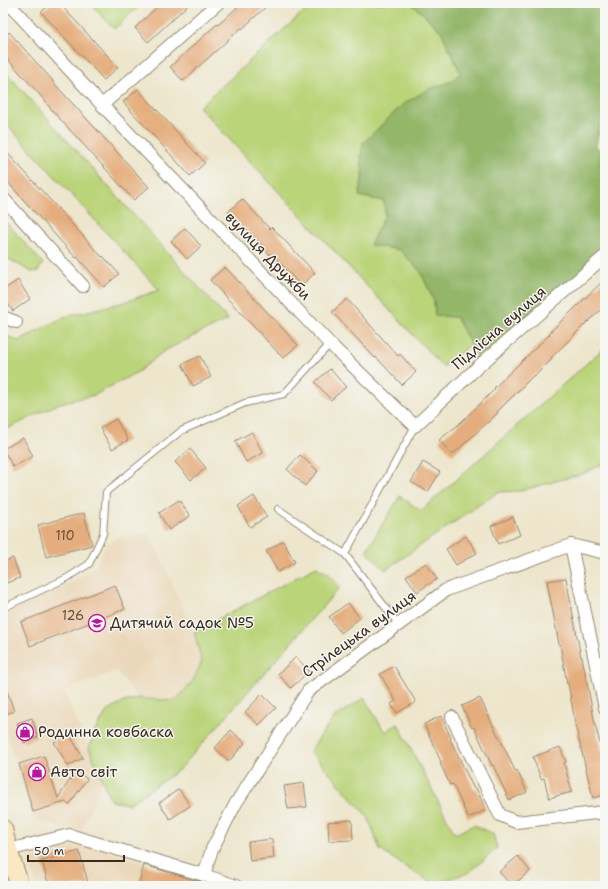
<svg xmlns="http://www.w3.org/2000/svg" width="608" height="889" font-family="'Shantell Sans',sans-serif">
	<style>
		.built { fill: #ebd8ba }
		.green { fill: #bad479; stroke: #7a7f4c }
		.forest { fill: #93b669; stroke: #677044 }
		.building { fill: #e5ad7d }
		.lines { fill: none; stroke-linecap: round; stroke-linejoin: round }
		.service-casing { stroke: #948875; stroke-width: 8 }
		.minor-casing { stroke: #948875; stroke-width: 14 }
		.secondary-casing { stroke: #948875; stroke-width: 20 }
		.service { stroke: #fff; stroke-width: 6 }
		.minor { stroke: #fff; stroke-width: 12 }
		.secondary { stroke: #fae7c3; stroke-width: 18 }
		.labels { text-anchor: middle; stroke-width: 3; stroke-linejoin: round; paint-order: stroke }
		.number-label { font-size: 13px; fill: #664b36 }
		.street-label { font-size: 15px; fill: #3b2a1e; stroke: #f6f6f2 }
		.poi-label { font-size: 15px; fill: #3b2a1e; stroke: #f6f6f2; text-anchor: start }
	</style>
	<rect width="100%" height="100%" fill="#f6f6f2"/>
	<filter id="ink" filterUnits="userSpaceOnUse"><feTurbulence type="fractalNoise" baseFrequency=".025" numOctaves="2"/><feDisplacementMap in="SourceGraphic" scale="8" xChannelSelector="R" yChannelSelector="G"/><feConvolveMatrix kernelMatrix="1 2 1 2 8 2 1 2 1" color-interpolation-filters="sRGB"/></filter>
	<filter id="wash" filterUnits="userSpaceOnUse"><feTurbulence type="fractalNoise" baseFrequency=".012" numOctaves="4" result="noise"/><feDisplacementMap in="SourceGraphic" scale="16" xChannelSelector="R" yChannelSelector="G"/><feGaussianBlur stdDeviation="0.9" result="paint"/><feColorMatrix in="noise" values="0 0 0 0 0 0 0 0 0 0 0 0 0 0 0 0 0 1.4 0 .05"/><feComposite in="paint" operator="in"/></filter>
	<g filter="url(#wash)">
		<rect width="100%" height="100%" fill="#ede6cc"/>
		<!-- built -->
		<g class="built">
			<path d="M137,532L151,536L194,632L202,662L192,682L175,701L138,698L117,671L64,691L102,780L81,833L34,819L3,725V615L70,583L94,569L106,545L120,537Z"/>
			<path d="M84,844L217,886H37L28,860Z"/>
		</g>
		<!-- green -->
		<g class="green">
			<path d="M90,3H143L114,29Z"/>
			<path d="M313,3H410L421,12L442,32L448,47L461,73L450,82L429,89L361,155L363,174L359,196L384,201L385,215L371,245L400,250L421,272L434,301L435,316L456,317L471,344L443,367L199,107Z"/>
			<path d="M3,69L228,320L200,333L164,351L139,371L95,395L60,403L3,431V334L18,341L64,317L121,303L159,290L3,120Z"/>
			<path d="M3,219L43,263L38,271L32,272L3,256Z"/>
			<path d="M605,347V463L585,473L520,491L498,492L385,570L366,551L400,496L421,511Z"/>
			<path d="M316,567L329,574L340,587L180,769L144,794L128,804L111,801L89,748L95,731L107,711L124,702L138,698L175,701L192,682L202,662L194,632Z"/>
			<path d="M364,698L385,732L398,724L455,834L474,825L493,834L497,848L470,872L435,884L418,875L380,850L368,817L310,751L334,717Z"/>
		</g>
		<!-- forest -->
		<path class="forest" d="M410,3H605V106H604L596,146L605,155V254L481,364L456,317L435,316L434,301L421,272L400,250L370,245L385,215L384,201L359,196L363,174L361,155L363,143L403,104L429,89L450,82L461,73L448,47L442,32L421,12Z"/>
		<g id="blocks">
			<!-- building -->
			<g class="building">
				<path d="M52,3H59L118,67L104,80L41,12Z"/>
				<path d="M161,3H190L148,42L135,28Z"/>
				<path d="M242,3H270L242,29L241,28L183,81L170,67L217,24L218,25Z"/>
				<path d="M9,32L53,81H52L149,187L134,200L59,118L46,103H47L3,54V38Z"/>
				<path d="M138,89L205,163L190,176L123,102Z"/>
				<path d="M3,148L102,257L103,256L119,274L104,287L77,257L76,258L3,177Z"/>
				<path d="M242,199L270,229L272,227L315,273L301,286L275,257L273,258L246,228L244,230L228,212Z"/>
				<path d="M185,228L201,246L187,259L171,241Z"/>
				<path d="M225,267L298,345L283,358L210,280Z"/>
				<path d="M605,279V306L588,322V321L551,358L552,359L535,376L534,375L497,412L498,413L452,455L439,440L458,425L495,389L494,388L550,334L549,333Z"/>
				<path d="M18,280L30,299L13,311L3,296V290Z"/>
				<path d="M347,299L398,356L400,354L416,372L402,385L376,357L375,358L332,312Z"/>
				<path d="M200,356L211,377L193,386L182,364Z"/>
				<path d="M330,369L346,387L331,400L315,382Z"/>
				<path d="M116,419L128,440L112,449L100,428Z"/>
				<path d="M252,432L263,453L246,462L235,441Z"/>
				<path d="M23,438L33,456L13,467L3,449Z"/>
				<path d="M190,449L206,468L191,480L175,462Z"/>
				<path d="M300,455L318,471L305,486L287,469Z"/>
				<path d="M423,462L440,472L428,492L411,482Z"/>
				<path d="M254,496L267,517L250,527L238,506Z"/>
				<path d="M179,500L190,516L169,530L159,513Z"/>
				<path d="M84,513L92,545L46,557L38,525Z"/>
				<path d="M513,517L520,535L498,544L491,526Z"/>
				<path d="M466,536L477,553L456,565L446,549Z"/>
				<path d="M283,541L295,562L278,572L266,551Z"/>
				<path d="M13,558L20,578L6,583L3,574V562Z"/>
				<path d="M426,563L437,579L417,592L406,576Z"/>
				<path d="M566,578L581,657H582L595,724L605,763V795L593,798L576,728L568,683L567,684L560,644L559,645L547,581Z"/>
				<path d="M115,585L125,609L30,646L21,622Z"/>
				<path d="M348,603L360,618L341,633L329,617Z"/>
				<path d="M296,657L309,671L291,688L278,674Z"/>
				<path d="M394,666L416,702L397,713L391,704L396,701L380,674Z"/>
				<path d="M4,682L14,711L3,715V683Z"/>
				<path d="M262,694L276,708L259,725L245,712Z"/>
				<path d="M480,698L498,736H499L515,771L517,770L527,792L509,800L493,765L492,766L474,727L472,728L462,706Z"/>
				<path d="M441,716L451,738L450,739L474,789L476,788L486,810L468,818L453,784L450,785L440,763L441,762L424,724Z"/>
				<path d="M32,718L38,737L24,743L17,723Z"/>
				<path d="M231,730L245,743L229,761L215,748Z"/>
				<path d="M69,734L83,758L68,766L54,742Z"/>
				<path d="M560,747L566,762L564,763L572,792L549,798L544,778L541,779L533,757Z"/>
				<path d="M44,756L58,798L76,771L87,779L69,805L65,802L33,812L19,764Z"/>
				<path d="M304,783L307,807L288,809L284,786Z"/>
				<path d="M179,789L190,806L170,819L159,803Z"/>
				<path d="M352,820L353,840L329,841L328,822Z"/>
				<path d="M272,839L274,858L250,861L248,842Z"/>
				<path d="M79,851L89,886H49L42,861Z"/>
				<path d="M518,856L530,871L512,886L499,872Z"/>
				<path d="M144,865L202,882L208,884L207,886H138Z"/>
			</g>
		</g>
	</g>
	<g filter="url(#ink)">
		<use href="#blocks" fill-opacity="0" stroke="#948875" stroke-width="1"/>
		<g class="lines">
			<!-- service casing -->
			<g class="service-casing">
				<g id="service">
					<path d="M278,509L345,554L399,625"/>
					<path d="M345,554L415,426"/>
					<path d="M3,608L67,578L89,564L103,534L106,492L181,431L245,403L284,394L330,344"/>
				</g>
			</g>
			<!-- minor casing -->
			<g class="minor-casing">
				<g id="minor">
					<path d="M8,3L102,105L330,344L415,426L481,364L605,256"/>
					<path d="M102,105L218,3"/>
					<path d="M3,198L83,286"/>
					<path d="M3,317L16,322"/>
					<path d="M571,545L605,708"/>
					<path d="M452,717L500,815L516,822L605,812"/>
					<path d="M8,850L69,835L204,875L236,886"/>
					<path d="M204,875L212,849L236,803L308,691L446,590L571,545L605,553"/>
				</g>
			</g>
			<!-- secondary casing -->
			<g class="secondary-casing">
				<path id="secondary" d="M3,829L8,850L20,886"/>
			</g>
			<!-- service -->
			<use href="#service" class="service"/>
			<!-- minor -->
			<use href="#minor" class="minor"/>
			<!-- secondary -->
			<use href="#secondary" class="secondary"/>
		</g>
	</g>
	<!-- icons -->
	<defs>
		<g id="school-ring" transform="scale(0.9)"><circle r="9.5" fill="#f6f6f2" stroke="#b5179e" stroke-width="1.5"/><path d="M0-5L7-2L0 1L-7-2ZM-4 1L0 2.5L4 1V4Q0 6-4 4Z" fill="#b5179e"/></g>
		<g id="shop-ring" transform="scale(0.9)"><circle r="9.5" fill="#f6f6f2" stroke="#b5179e" stroke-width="1.5"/><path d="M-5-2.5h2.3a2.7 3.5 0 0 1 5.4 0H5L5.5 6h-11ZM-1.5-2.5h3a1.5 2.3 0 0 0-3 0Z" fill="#b5179e"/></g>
	</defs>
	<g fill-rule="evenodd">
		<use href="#school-ring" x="97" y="623"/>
		<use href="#shop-ring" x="25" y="732"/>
		<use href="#shop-ring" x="37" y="772"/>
	</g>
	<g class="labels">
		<!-- number labels -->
		<g class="number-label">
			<text x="65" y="540">110</text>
			<text x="73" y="620">126</text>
		</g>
		<!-- street labels -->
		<g class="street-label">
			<text transform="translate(268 256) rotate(46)" y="5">вулиця Дружби</text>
			<text transform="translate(499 328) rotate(-41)" y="5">Підлісна вулиця</text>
			<text transform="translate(359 634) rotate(-36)" y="5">Стрілецька вулиця</text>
		</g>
		<!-- poi labels -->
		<g class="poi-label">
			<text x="110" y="628">Дитячий садок №5</text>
			<text x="38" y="737">Родинна ковбаска</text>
			<text x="50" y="777">Авто світ</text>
		</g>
	</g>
	<!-- margin -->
	<rect width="608" height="889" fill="none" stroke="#f6f6f2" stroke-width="16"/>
	<!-- scale -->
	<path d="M28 855v6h96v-6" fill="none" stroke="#3b2a1e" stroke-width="2"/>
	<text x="34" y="855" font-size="12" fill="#3b2a1e" stroke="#f6f6f2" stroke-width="3" paint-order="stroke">50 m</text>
</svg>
